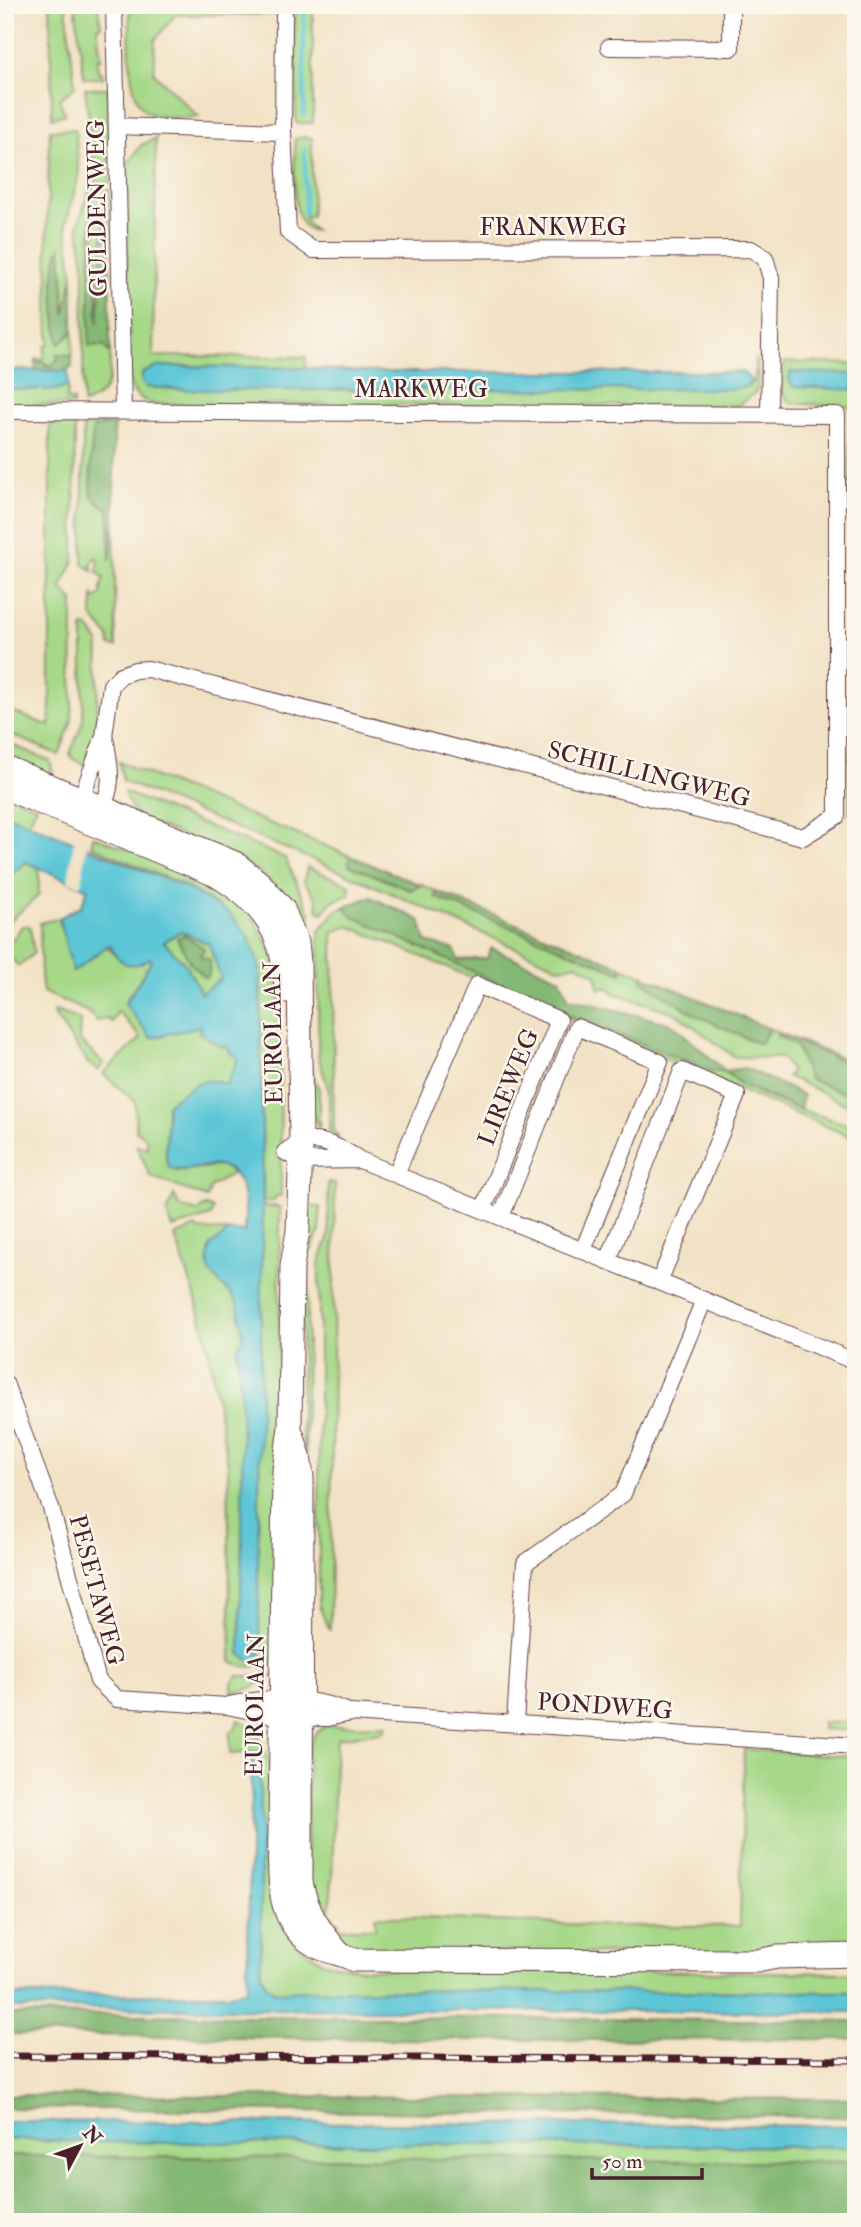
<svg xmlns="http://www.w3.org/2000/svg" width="861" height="2227" font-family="'IM FELL Double Pica',serif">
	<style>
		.green { fill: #a6d888; stroke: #787c5a; stroke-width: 2 }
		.forest { fill: #84b874; stroke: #676c50; stroke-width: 2 }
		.water { fill: #5bc6d6; stroke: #527280; stroke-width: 2; fill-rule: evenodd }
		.pier { fill: #f2e2c5 }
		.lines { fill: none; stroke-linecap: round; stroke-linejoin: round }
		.stream { stroke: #5bc6d6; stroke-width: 4.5 }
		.street-casing { stroke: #633c42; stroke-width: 18 }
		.secondary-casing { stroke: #633c42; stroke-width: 25 }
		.street { stroke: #fff; stroke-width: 16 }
		.secondary { stroke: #fff; stroke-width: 23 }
		.rail-casing { stroke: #4a1f2b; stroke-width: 7 }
		.rail { stroke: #fbf7ec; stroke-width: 4.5; stroke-dasharray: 13; stroke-linecap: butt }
		.labels { text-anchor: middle; stroke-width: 5; stroke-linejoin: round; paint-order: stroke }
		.street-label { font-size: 24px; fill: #4a1f2b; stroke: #fbf7ec }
	</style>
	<rect width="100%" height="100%" fill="#fbf7ec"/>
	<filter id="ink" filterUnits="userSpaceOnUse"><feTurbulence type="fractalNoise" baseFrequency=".0143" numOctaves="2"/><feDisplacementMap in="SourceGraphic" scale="14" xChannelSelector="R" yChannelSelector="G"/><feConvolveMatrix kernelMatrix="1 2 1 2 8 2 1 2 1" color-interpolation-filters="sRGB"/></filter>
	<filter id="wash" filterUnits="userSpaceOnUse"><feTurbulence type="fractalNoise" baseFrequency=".00686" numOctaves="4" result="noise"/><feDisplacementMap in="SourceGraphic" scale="28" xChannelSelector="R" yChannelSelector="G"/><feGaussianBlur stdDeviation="1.57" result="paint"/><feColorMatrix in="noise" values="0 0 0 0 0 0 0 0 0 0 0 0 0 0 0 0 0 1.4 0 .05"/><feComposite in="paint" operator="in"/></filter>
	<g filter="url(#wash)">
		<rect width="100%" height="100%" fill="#f2e2c5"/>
		<!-- green -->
		<g class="green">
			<path d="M50,5H66L75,87L59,99L65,114L52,118Z"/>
			<path d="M75,5H98L101,26L97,27L101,59L97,60L98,72H102L103,78H84Z"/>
			<path d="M130,5H313V123H296L295,14L175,15L155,40L154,73L199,117C184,117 164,120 150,114C124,103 130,30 130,5Z"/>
			<path d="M85,88H108L110,184L96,183Z"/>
			<path d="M75,129L79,174L66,224L73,277L65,318L61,248L59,343L70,336V334H73L72,356L57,354L58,359L52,366L35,359H44L45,346L49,345L47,225L50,130Z"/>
			<path d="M305,137L312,138V216L305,217L308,224L315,231C287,231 296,160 295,139Z"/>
			<path d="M156,138L153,356L306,357L305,368L160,366L747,387L755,381V358L759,382L756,392L737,406L154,404C140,400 133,395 129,381L127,165L141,145Z"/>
			<path d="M90,189L110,190L104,221L98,337L95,234L92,220L90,346L103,345L110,353C110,379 111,394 83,404L84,264L78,225Z"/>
			<path d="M784,362L856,364V664H847L850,407L790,403L780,390Z"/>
			<path d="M68,386L67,400H73V405H5V389L55,390Z"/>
			<path d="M75,423L74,561L61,587L73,601L72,720L59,755L5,732V709L50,726V424Z"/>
			<path d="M85,423L114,425L93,428L92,494L97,502L109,509L110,552L114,515L116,647L110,646L109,637L92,616L93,595L95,599L101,595V587L104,578L97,572L99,560L96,558L94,559L91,565L93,571L83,564V428Z"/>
			<path d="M83,627H88L99,642L97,725L95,743L88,766L73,759L70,754L83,721Z"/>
			<path d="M5,742L50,761L53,774L26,769L5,761Z"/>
			<path d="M119,762L350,856V865L410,890L422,885L438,892L435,896L622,972V967L644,976L642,980L759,1043L770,1029L856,1064V1109L787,1076L792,1072L782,1058L735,1057L675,1013L614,993L607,987L599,989L596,974L576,964L561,968L359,879L123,781Z"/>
			<path d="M124,792L285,858L310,913L307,1058L319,1090V1128C283,1061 325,965 287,903C263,862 212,848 171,831C160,827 145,823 137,815C130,808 127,801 124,792Z"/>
			<path d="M5,793L36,806L29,824L5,814Z"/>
			<path d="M93,836L224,886L249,908L275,959L280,1014L281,1196H276L274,1201H263L260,967L230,914L185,886L91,846Z"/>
			<path d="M26,862L39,867V895L5,925V902L10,901L12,884L10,875Z"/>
			<path d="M307,867L350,885L349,895L332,901L323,913L318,911L317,899L304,881Z"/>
			<path d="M345,907L352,916L568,1015L714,1072L725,1071C760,1101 812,1113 856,1127V1139L349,926L333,932L334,1134L338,1135V1139L329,1138V1091L318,1056L319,931L337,910Z"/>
			<path d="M59,918L74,971L107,946L115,955L141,964L150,958L151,962L127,999L151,1038L201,1026L199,1032L228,1046L229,1051L238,1059L226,1086L218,1081L200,1082L187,1091L168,1151L167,1159L176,1171L219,1166L226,1167L233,1173L211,1187L207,1198L150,1176L137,1146L147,1148V1139L136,1130L135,1101L103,1074L141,1038L118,1011L112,1022L108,1019L97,1021L88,1012L43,992C39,970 41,946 40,923Z"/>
			<path d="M22,926H30L34,953L19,966L5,953V943L15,937Z"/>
			<path d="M181,931L209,944L222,979L201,993L186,965L164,942Z"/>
			<path d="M55,1011L80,1020L79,1040L104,1064L98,1070L88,1063L53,1013Z"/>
			<path d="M328,1182L335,1183L330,1631L319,1606V1264L329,1235Z"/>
			<path d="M174,1195L179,1206L197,1212L206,1206L213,1209L211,1216L173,1228L167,1214Z"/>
			<path d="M276,1206L280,1208L278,1663C261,1665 245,1671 231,1661L228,1465L206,1336L195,1296L175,1236L196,1227L198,1230L244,1232L246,1207Z"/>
			<path d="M303,1207H320V1231L308,1256L305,1470L301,1420Z"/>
			<path d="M856,1591V1731L822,1729V1722L847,1723Z"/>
			<path d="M237,1676H272L251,1688L232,1693V1683Z"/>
			<path d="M238,1720L253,1727L270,1762L295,1943L324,1963L363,1969L856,1973V1992H275L266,1985L261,1975L258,1752L230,1754V1732L235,1729Z"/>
			<path d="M387,1725L382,1732L337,1738C331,1797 336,1857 329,1916H333L334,1922L338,1921L339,1928H375V1916L609,1926H740L744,1749L856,1757V1949L745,1954L374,1952L352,1946L324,1922L306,1876L308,1750L314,1735L325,1726Z"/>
			<path d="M5,2139L94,2142L856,2147V2162L5,2156Z"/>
		</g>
		<!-- forest -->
		<g class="forest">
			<path d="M110,190V353L103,345L89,346L91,217L95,234L98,323L106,193Z"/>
			<path d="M61,247L65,314L73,277V334H70L59,344C56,319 48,268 61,247Z"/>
			<path d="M57,354L72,356V368H68V371L36,370L35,361L52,366L58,359Z"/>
			<path d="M114,425V515L110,561L109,509C103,506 95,502 92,495C89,486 92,440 93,428Z"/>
			<path d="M855,713L856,806L849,813V758Z"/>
			<path d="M350,856L422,885L411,890L349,865Z"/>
			<path d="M438,892L622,967V973L435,897Z"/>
			<path d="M370,897L420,920L426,942L454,949L458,960L488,958L491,948L560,978L568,998L672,1024L725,1071L745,1068L803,1095L800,1109L741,1085L725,1071L714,1072L568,1015L352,916L345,907Z"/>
			<path d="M184,935L204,948L200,956L210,960L209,975L206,978L190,963L177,938Z"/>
			<path d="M644,976L770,1029L759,1044L698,1016L642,981Z"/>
			<path d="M777,1033L856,1067V1098L809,1079L796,1046L777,1036Z"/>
			<path d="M5,2014L856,2021V2039L476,2040L5,2034Z"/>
			<path d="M5,2095L856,2099V2117L8,2108Z"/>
			<path d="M5,2156L856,2162V2222H5Z"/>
		</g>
		<!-- water -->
		<g class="water">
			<path d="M160,366L305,368L364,372H743L752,381L747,387L732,389L189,390L146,387L142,382V373Z"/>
			<path d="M5,370L68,371V386L55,390L5,389Z"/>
			<path d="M790,372L856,374V390L794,387L789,381Z"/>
			<path d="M5,814L187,888L230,914L247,934L260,967L263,1201L258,1569L260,1660L250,1661L240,1654C241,1552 246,1448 237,1346L243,1339C241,1327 241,1311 236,1301C223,1278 200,1281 211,1245L225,1235L227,1231L244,1232C247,1205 246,1161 207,1166C194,1168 180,1173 169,1167L166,1159L167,1104C185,1092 203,1072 226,1085L238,1059L229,1051L228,1046L221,1047L199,1032L201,1026L151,1038L125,1004L151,962L150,958C132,970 119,966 111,946H107L73,972L59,918L81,906L88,889L26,862L10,875L12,894L10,901L5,902ZM181,931L209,944L221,979L201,993L186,965L164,942Z"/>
			<path d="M252,1752H258L261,1807V1975L266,1985L275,1992L305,1990L856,1992V2012L5,2008V1995L230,1994L247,1990Z"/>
			<path d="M5,2121L856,2126V2147L94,2142L5,2139Z"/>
		</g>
		<!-- pier -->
		<path class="pier" d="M74,841L87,845L81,886L68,881Z"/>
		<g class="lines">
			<!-- stream -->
			<g class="stream">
				<path d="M304,5V115"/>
				<path d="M305,214V149"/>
			</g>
		</g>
	</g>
	<g filter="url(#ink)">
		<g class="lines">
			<!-- street casing -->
			<g class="street-casing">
				<g id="street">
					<path d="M114,5L123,411"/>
					<path d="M609,47L731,48V5"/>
					<path d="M118,126L283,132L288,232L313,250L751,249L765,258L771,278L769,413"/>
					<path d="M283,132L284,14"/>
					<path d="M5,411L837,415V816L803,837L148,669L135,670L121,675L111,685L104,736L81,799L84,807"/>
					<path d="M97,813C116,792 110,764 105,738"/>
					<path d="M360,1160L300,1161L285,1152C289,1150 295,1144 300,1143C319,1136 345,1150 360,1160L856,1362"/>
					<path d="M396,1174L477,985L559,1020L483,1210"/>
					<path d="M501,1217L577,1027L660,1062L583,1250"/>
					<path d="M608,1261L682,1071L737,1095L659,1282"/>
					<path d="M5,1383L51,1508L98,1681L117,1699L227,1706L281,1717L327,1718L351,1713L856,1746"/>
					<path d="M229,1705C270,1696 312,1696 351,1713"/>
					<path d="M515,1723L525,1563L623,1494L704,1300"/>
				</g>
			</g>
			<!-- secondary casing -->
			<g class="secondary-casing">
				<g id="secondary">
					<path d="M5,767L235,863L261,884L283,909L297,943L299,961L301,1146L298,1231L292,1266L290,1427L284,1471L280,1827C280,1865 273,1915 308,1941C322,1952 339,1952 354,1960L757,1961L777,1957L856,1955"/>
					<path d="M5,788L216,875C263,903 285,935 286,991"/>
					<path d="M293,1437L299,1456L302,1477L301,1882C307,1913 319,1929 339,1953"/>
				</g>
			</g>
			<!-- street -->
			<use href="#street" class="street"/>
			<!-- secondary -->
			<use href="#secondary" class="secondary"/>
			<!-- rail casing -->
			<g class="rail-casing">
				<path id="rail" d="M5,2056L856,2060"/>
			</g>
			<!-- rail -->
			<use href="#rail" class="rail"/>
		</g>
	</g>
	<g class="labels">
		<!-- street labels -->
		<g class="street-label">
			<text transform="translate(97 208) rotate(-91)" y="8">GULDENWEG</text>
			<text x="553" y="235">FRANKWEG</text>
			<text x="421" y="397">MARKWEG</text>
			<text transform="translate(649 774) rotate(14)" y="8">SCHILLINGWEG</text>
			<text transform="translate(273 1033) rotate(-91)" y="8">EUROLAAN</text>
			<text transform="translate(508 1087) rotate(-68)" y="8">LIREWEG</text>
			<text transform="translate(97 1590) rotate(75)" y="8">PESETAWEG</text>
			<text transform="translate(255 1705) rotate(-89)" y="8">EUROLAAN</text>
			<text transform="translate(605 1706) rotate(4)" y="8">PONDWEG</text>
		</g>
	</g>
	<!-- margin -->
	<rect width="861" height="2227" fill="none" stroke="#fbf7ec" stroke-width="28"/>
	<!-- north arrow -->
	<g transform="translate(80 2146) rotate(49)" stroke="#fbf7ec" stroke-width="5" paint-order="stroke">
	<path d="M0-5L12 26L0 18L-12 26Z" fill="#4a1f2b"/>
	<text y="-10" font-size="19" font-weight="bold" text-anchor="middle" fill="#4a1f2b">N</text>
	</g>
	<!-- scale -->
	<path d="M592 2168v10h110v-10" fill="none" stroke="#4a1f2b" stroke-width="3.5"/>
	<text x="602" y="2168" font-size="21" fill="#4a1f2b" stroke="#fbf7ec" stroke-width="5" paint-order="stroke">50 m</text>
</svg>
